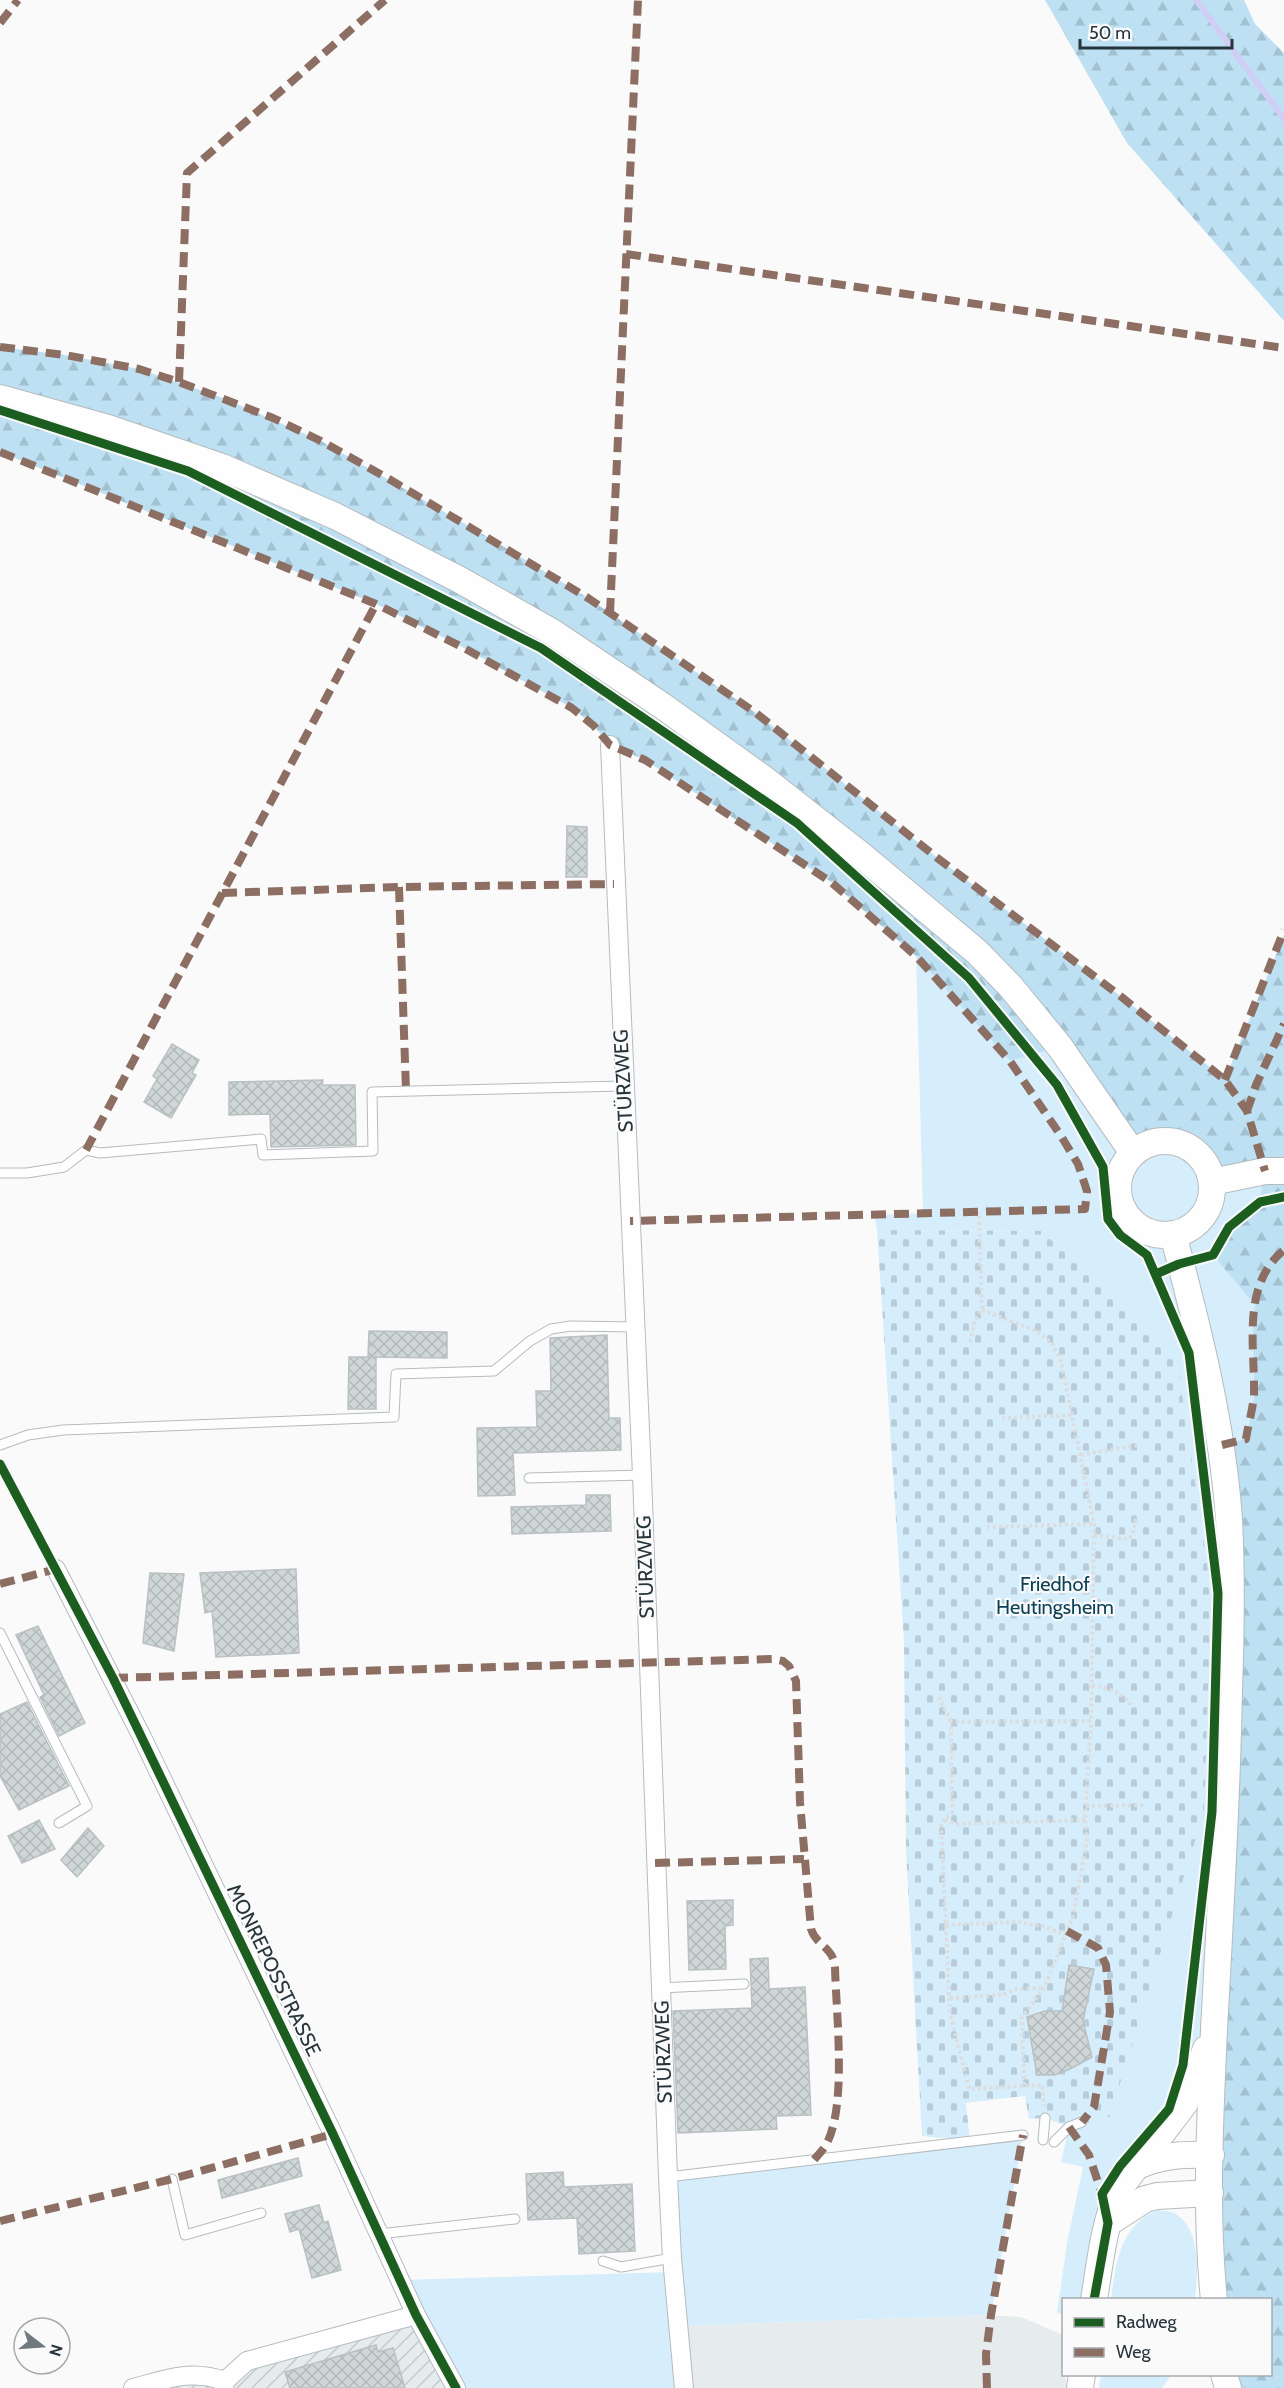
<svg xmlns="http://www.w3.org/2000/svg" width="1284" height="2388" font-family="Cabin,sans-serif">
	<style>
		.built { fill: #e6ebee }
		.industrial { fill: url(#industrial-furrows) }
		.grass { fill: #d6eefc }
		.forest { fill: url(#forest-firs) }
		.cemetery { fill: url(#cemetery-stones) }
		.lines { fill: none; stroke-linecap: round; stroke-linejoin: round }
		.stream { stroke: #d1cef6; stroke-width: 6 }
		.building { fill: url(#building-cross-hatch); stroke: #b9c1c2; stroke-width: 1.5 }
		.lane-casing { stroke: #b5bbbe; stroke-width: 11 }
		.street-casing { stroke: #b5bbbe; stroke-width: 20 }
		.secondary-casing { stroke: #b5bbbe; stroke-width: 28 }
		.path { stroke: #dcddde; stroke-width: 4; stroke-dasharray: 3 3; stroke-linecap: butt }
		.lane { stroke: #fefefe; stroke-width: 9 }
		.street { stroke: #fefefe; stroke-width: 18 }
		.secondary { stroke: #fefefe; stroke-width: 26 }
		.quiet { stroke: #8d6e63; stroke-width: 8; stroke-dasharray: 15 8; stroke-linecap: butt }
		.cycleway-casing { stroke: #fafafa; stroke-width: 13 }
		.cycleway { stroke: #1b5e20; stroke-width: 9 }
		.labels { text-anchor: middle; stroke-width: 4.5; stroke-linejoin: round; paint-order: stroke }
		.street-label { font-size: 20px; fill: #26343b; stroke: #fafafa }
		.park-label { font-size: 20px; fill: #0b4259; stroke: #fafafa }
	</style>
	<defs>
		<pattern id="industrial-furrows" width="10" height="10" patternUnits="userSpaceOnUse" patternTransform="scale(1.5)"><rect width="10" height="10" fill="#e6ebee"/><path d="M-1 1l2-2M0 10L10 0M9 11l2-2" fill="none" stroke="#c5cacd"/></pattern>
		<pattern id="forest-firs" width="22" height="20" patternUnits="userSpaceOnUse" patternTransform="scale(1.5)"><rect width="22" height="20" fill="#bde0f3"/><path d="M5 1l3.5 6h-7zM16 11l3.5 6h-7z" fill="#a2c1d1"/></pattern>
		<pattern id="cemetery-stones" width="16" height="16" patternUnits="userSpaceOnUse" patternTransform="scale(1.5)"><rect width="16" height="16" fill="#d6eefc"/><path d="M2 7V4a2 2 0 0 1 4 0v3zM10 15v-3a2 2 0 0 1 4 0v3z" fill="#b8cdd9"/></pattern>
		<pattern id="building-cross-hatch" width="8" height="8" patternUnits="userSpaceOnUse" patternTransform="scale(1.5)"><rect width="8" height="8" fill="#cfd7d8"/><path d="M0 0l8 8M0 8l8-8" fill="none" stroke="#b2b9ba"/></pattern>
	</defs>
	<rect width="100%" height="100%" fill="#fafafa"/>
	<!-- built -->
	<path class="built" d="M991,2315L1021,2317L1063,2335L1066,2388H685L678,2326Z"/>
	<!-- industrial -->
	<path class="industrial" d="M416,2315L456,2388H133L225,2381L247,2361Z"/>
	<!-- grass -->
	<g class="grass">
		<path d="M916,956L1010,1061L1060,1047L1146,1145C1180,1135 1202,1148 1212,1182L1265,1171L1260,1202L1229,1227L1214,1255L1255,1305L1253,1328L1254,1396L1229,1520L1208,2042L1148,2150L1094,2299L1064,2300L1063,2314L1057,2313L1067,2243L1083,2167L1061,2162L1069,2127L1082,2122L1085,2132L1041,1231L877,1230L874,1215L923,1213Z"/>
		<path d="M1023,2135L991,2315L678,2326L685,2388H456L400,2280L673,2272L668,2177Z"/>
		<path d="M1158,2210C1162,2211 1168,2211 1172,2212C1202,2225 1198,2274 1195,2299H1111C1116,2262 1120,2225 1158,2210Z"/>
		<path d="M1101,2375V2374L1171,2375L1162,2388H1099Z"/>
	</g>
	<!-- forest -->
	<g class="forest">
		<path d="M1045,0H1244L1255,24L1284,53V321L1127,143Z"/>
		<path d="M0,347L65,355L139,369L223,398L321,441L486,536L588,598L756,713L940,860L1119,995L1225,1079L1284,935V2388H1229L1225,2375L1270,2374V2300L1217,2299L1222,1445L1246,1439L1254,1396L1253,1328L1255,1305L1213,1255L1229,1227L1259,1202L1265,1171L1212,1182C1201,1142 1168,1130 1133,1153L1060,1047L1010,1061L916,956L831,882L645,760L610,745L594,726L572,708L464,648L376,604L0,452Z"/>
	</g>
	<!-- cemetery -->
	<path class="cemetery" d="M877,1230L1041,1231L1176,1352L1211,1592L1204,1812L1110,2116L1084,2132L1082,2122L1069,2127L1045,2118L1029,2119L1025,2096L966,2103L970,2141L922,2136L906,1851L904,1642Z"/>
	<g class="lines">
		<!-- stream -->
		<path class="stream" d="M1196,0L1284,119"/>
	</g>
	<!-- building -->
	<g class="building">
		<path d="M567,826L587,827V877H566Z"/>
		<path d="M172,1044L199,1060L192,1073L196,1075L171,1118L144,1102L157,1079L153,1076Z"/>
		<path d="M323,1080L322,1085H355L356,1145L271,1147L270,1114L229,1115V1082Z"/>
		<path d="M369,1331L447,1332V1358L368,1357Z"/>
		<path d="M607,1335L609,1418H620L621,1450L513,1453L515,1495L478,1496L477,1428L537,1427L536,1391H551L550,1338Z"/>
		<path d="M349,1357H376V1409H348Z"/>
		<path d="M586,1495H610L611,1531L512,1534L511,1507L586,1505Z"/>
		<path d="M296,1569L299,1653L216,1657L212,1611L205,1613L200,1573Z"/>
		<path d="M150,1573L184,1574L174,1651L143,1643Z"/>
		<path d="M38,1626L85,1723L59,1736L40,1697L44,1695L16,1635Z"/>
		<path d="M27,1702L69,1786L19,1810L0,1776V1714Z"/>
		<path d="M39,1820L55,1849L22,1863L8,1836Z"/>
		<path d="M88,1828L104,1846L77,1877L61,1860Z"/>
		<path d="M733,1900V1925L725,1926L726,1969L689,1970L687,1901Z"/>
		<path d="M768,1958L769,1989L805,1987L811,2115L776,2116L777,2129L678,2133L673,2011L752,2008L750,1959Z"/>
		<path d="M1069,1965L1094,1969L1083,2021L1092,2057L1070,2069L1055,2075H1037L1027,2017L1045,2011H1062Z"/>
		<path d="M298,2158L302,2176L222,2198L218,2180Z"/>
		<path d="M563,2172L564,2187L632,2184L635,2251L579,2254L577,2218L528,2220L526,2174Z"/>
		<path d="M319,2205L324,2223L328,2221L341,2270L312,2278L299,2229L290,2232L285,2214Z"/>
		<path d="M376,2345L378,2352L393,2348L405,2388H290L285,2372Z"/>
	</g>
	<g class="lines">
		<!-- lane casing -->
		<g class="lane-casing">
			<g id="lane">
				<path d="M0,1173H27L64,1167L86,1150L100,1153L261,1139L263,1155L373,1151L372,1092L623,1086"/>
				<path d="M0,1445L28,1435L63,1430L394,1417L396,1374L494,1371L530,1341L551,1329L571,1326L635,1327"/>
				<path d="M529,1478L642,1475"/>
				<path d="M0,1633L87,1806L59,1823"/>
				<path d="M660,1988L744,1984"/>
				<path d="M1043,2140L1045,2118"/>
				<path d="M1054,2142L1069,2127L1082,2122"/>
				<path d="M668,2177L1023,2135"/>
				<path d="M172,2179L185,2235L261,2213"/>
				<path d="M379,2234L515,2219"/>
				<path d="M603,2261L621,2267L672,2258"/>
			</g>
		</g>
		<!-- street casing -->
		<g class="street-casing">
			<g id="street">
				<path d="M610,745L642,1475L668,2177L672,2258L684,2388"/>
				<path d="M56,1569L141,1735L333,2134L416,2315L456,2388"/>
				<path d="M133,2388C167,2379 190,2369 225,2381"/>
				<path d="M224,2388L225,2381L247,2361L416,2315"/>
			</g>
		</g>
		<!-- secondary casing -->
		<g class="secondary-casing">
			<g id="secondary">
				<path d="M0,398L108,428L222,467L335,516L460,580L552,632L664,707L764,779L861,855L977,952L1011,987L1060,1047L1133,1153"/>
				<circle cx="1165" cy="1188" r="47"/>
				<path d="M1212,1182L1265,1171H1284"/>
				<path d="M1173,1234C1198,1328 1222,1422 1229,1519C1232,1576 1231,1634 1229,1691C1227,1804 1220,1917 1214,2030C1210,2119 1205,2211 1214,2300"/>
				<path d="M1135,2167C1161,2155 1183,2154 1211,2155"/>
				<path d="M1108,2223L1145,2199L1157,2196L1210,2193"/>
				<path d="M1094,2300C1100,2262 1104,2224 1119,2189L1185,2103L1206,2049"/>
				<path d="M1224,2374L1228,2388"/>
				<path d="M1080,2388L1082,2374"/>
			</g>
		</g>
		<!-- path -->
		<g class="path">
			<path d="M982,1310L1037,1331L1052,1343L1061,1361L1094,1524L1091,1721L951,1722L952,1812L941,1824L950,2013L969,2089L1042,2085L1044,2106"/>
			<path d="M970,1342L975,1320L982,1310L979,1212"/>
			<path d="M1002,1418L1072,1415"/>
			<path d="M1081,1455L1138,1445"/>
			<path d="M987,1527L1094,1524"/>
			<path d="M1094,1535L1128,1539L1132,1536L1136,1519"/>
			<path d="M1092,1686C1108,1687 1124,1693 1133,1708"/>
			<path d="M939,1697L951,1722"/>
			<path d="M1086,1806L1145,1805"/>
			<path d="M945,1820L957,1824L1085,1820"/>
			<path d="M946,1925L1017,1922L1042,1926L1066,1935"/>
			<path d="M950,1998L1003,1995L1016,1989L1043,1988"/>
			<path d="M1024,2085L1022,2017L1044,1988L1073,1917L1087,1840L1085,1820L1091,1721"/>
		</g>
		<!-- lane -->
		<use href="#lane" class="lane"/>
		<!-- street -->
		<use href="#street" class="street"/>
		<!-- secondary -->
		<use href="#secondary" class="secondary"/>
		<!-- quiet -->
		<g class="quiet">
			<path d="M0,23L18,0"/>
			<path d="M626,254L1284,348"/>
			<path d="M0,347L65,355L139,369L179,382L273,418L321,441L389,479L588,598L756,713L940,860L1119,995L1225,1080L1247,1111L1265,1171"/>
			<path d="M179,382L187,173L385,0"/>
			<path d="M0,452L376,604L464,648L572,708L594,726L610,745L645,760L831,882L916,956L1010,1061L1061,1136L1078,1164L1087,1191L1085,1209L630,1221"/>
			<path d="M610,613L638,0"/>
			<path d="M399,887L406,1091"/>
			<path d="M222,893L399,887L614,884"/>
			<path d="M1225,1080L1284,930"/>
			<path d="M1247,1111L1256,1085L1284,1024"/>
			<path d="M86,1150L376,604"/>
			<path d="M1222,1445L1246,1439C1248,1425 1253,1409 1254,1394C1255,1346 1241,1285 1284,1250"/>
			<path d="M0,1584L56,1569L53,1564"/>
			<path d="M113,1678L773,1659L783,1661L789,1666L796,1681L800,1802L811,1929C817,1947 833,1946 835,1967C836,2013 847,2104 827,2143C824,2149 818,2155 813,2161"/>
			<path d="M655,1863L804,1859"/>
			<path d="M1067,1931L1098,1948L1106,1965L1110,2012L1094,2107L1082,2122"/>
			<path d="M1069,2127L1089,2155L1102,2194"/>
			<path d="M0,2221L172,2179L333,2134"/>
			<path d="M987,2388L986,2354L991,2315L1023,2135"/>
		</g>
		<!-- cycleway casing -->
		<g class="cycleway-casing">
			<g id="cycleway">
				<path d="M0,410L188,471L541,648L797,823L969,978L1057,1085L1103,1167L1108,1219L1120,1235L1147,1255L1189,1353L1218,1593L1212,1812L1183,2065L1169,2109L1120,2166L1102,2194L1108,2223L1094,2300"/>
				<path d="M1156,1274L1179,1264L1213,1255L1229,1227L1260,1202L1284,1197"/>
				<path d="M0,1464L113,1678L333,2134L416,2315L456,2388"/>
			</g>
		</g>
		<!-- cycleway -->
		<use href="#cycleway" class="cycleway"/>
	</g>
	<g class="labels">
		<!-- street labels -->
		<g class="street-label">
			<text transform="translate(623 1081) rotate(-93)" y="7">STÜRZWEG</text>
			<text transform="translate(645 1567) rotate(-92)" y="7">STÜRZWEG</text>
			<text transform="translate(274 1970) rotate(64)" y="7">MONREPOSSTRASSE</text>
			<text transform="translate(663 2052) rotate(-92)" y="7">STÜRZWEG</text>
		</g>
		<!-- park labels -->
		<g class="park-label">
			<text x="1055" y="1591">Friedhof<tspan x="1055" dy="23">Heutingsheim</tspan></text>
		</g>
	</g>
	<!-- legend -->
	<rect x="1062" y="2298" width="210" height="78" fill="#fafafa" stroke="#a5abae" stroke-width="1.5"/>
	<rect x="1074" y="2318" width="30" height="9" fill="#1b5e20" stroke="#a5abae" stroke-width="1.5"/>
	<text x="1116" y="2328" font-size="18" fill="#26343b">Radweg</text>
	<rect x="1074" y="2348" width="30" height="9" fill="#8d6e63" stroke="#a5abae" stroke-width="1.5"/>
	<text x="1116" y="2358" font-size="18" fill="#26343b">Weg</text>
	<!-- north arrow -->
	<g transform="translate(42 2346) rotate(107)"><circle r="28" fill="#fafafa" stroke="#a5abae" stroke-width="1.5"/>
	<path d="M0-4.5L10 22L0 15L-10 22Z" fill="#70797e"/>
	<text y="-9" font-size="16" font-weight="bold" text-anchor="middle" fill="#26343b">N</text>
	</g>
	<!-- scale -->
	<path d="M1080 39v9h152v-9" fill="none" stroke="#26343b" stroke-width="3"/>
	<text x="1089" y="39" font-size="18" fill="#26343b" stroke="#fafafa" stroke-width="4.5" paint-order="stroke">50 m</text>
</svg>
